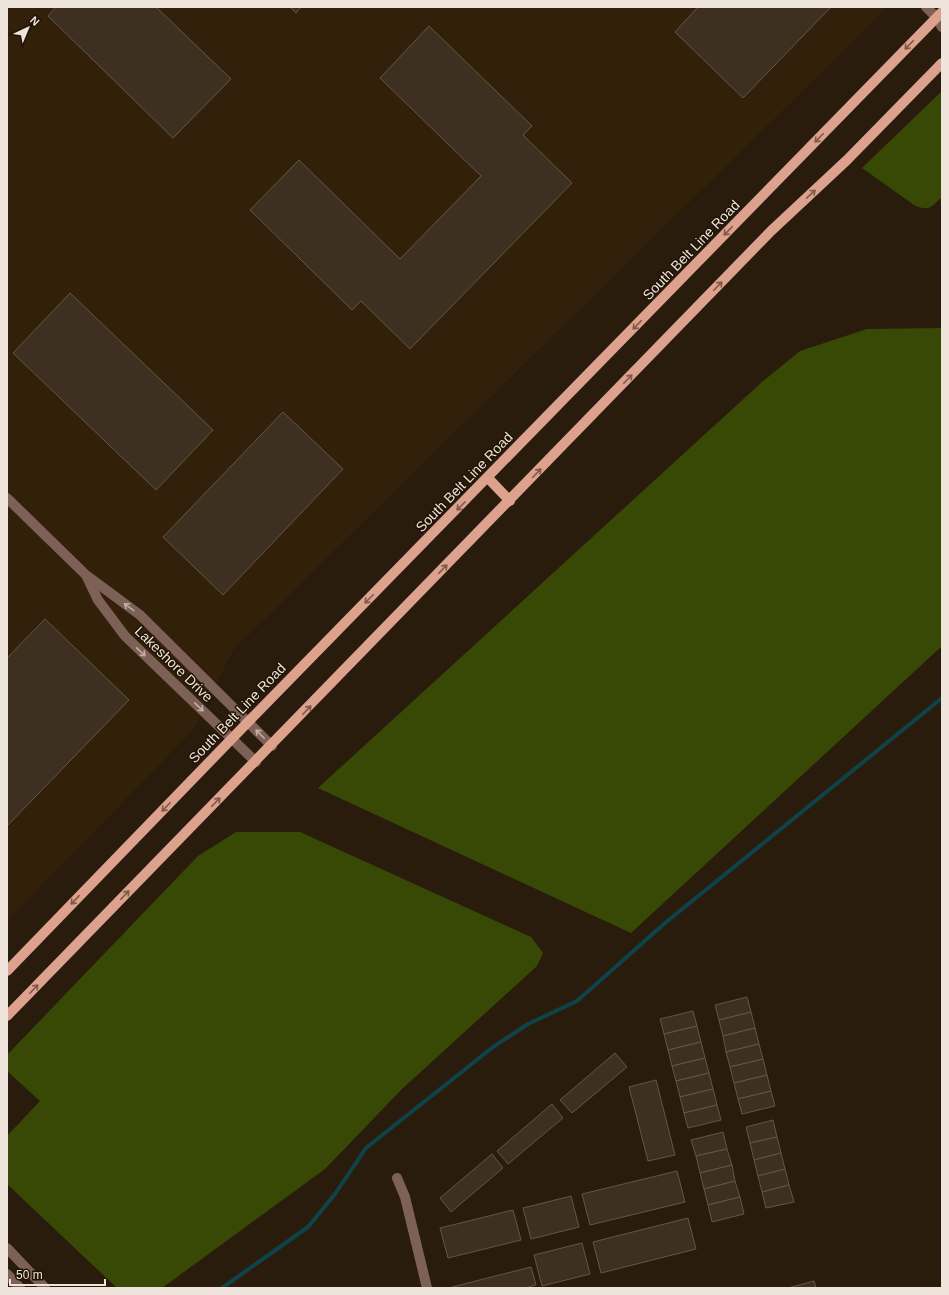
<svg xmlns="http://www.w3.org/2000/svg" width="949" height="1295" font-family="Helvetica,sans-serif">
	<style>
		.built { fill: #32200b }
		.green { fill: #384905 }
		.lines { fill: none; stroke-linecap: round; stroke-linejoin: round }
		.stream { stroke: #0e434a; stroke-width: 4 }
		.building { fill: #3e3020; stroke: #655544 }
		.minor { stroke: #7d6056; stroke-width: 10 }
		.major { stroke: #dda28d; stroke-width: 10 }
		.oneway { stroke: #7e5a49 }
		.oneway2 { stroke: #c1afa6 }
		.labels { text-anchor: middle; stroke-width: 3; stroke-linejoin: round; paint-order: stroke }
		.street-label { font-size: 14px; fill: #eee4db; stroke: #201305 }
	</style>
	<rect width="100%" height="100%" fill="#2a1c0d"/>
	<!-- built -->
	<path class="built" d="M7,7H888L233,650L194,729L7,921Z"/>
	<!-- green -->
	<g class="green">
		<path d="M942,91V197C931,207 929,212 914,205L862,168Z"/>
		<path d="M942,328V646L631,933L318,788L762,382L800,351L867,329Z"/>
		<path d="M236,832H300L531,937L543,953L537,966L402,1089L325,1169L162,1288H117L7,1184V1136L40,1101L7,1071V1055L198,856Z"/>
	</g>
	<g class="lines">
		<!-- stream -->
		<path class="stream" d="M222,1288L308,1227L335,1194L366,1148L493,1047L528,1024L577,1001L665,923L942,698"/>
	</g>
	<!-- building -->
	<g class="building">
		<path d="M56,7H156L231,79L173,138L48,16Z"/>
		<path d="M290,7H301L296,13Z"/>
		<path d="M698,7H831L743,98L675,32Z"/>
		<path d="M429,26L532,126L523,135L572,183L410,349L361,301L352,310L250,210L299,160L400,259L481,176L380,78Z"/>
		<path d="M70,293L213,430L156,490L13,353Z"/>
		<path d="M283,412L343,469L223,595L163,537Z"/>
		<path d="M45,619L129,700L7,826V658Z"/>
		<path d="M747,997L751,1012L719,1020L715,1005Z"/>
		<path d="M693,1011L697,1026L664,1034L660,1019Z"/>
		<path d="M751,1012L755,1028L723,1036L719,1020Z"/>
		<path d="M697,1026L701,1042L668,1050L664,1034Z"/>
		<path d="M755,1028L759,1044L726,1052L723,1036Z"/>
		<path d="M701,1042L705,1058L672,1066L668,1050Z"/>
		<path d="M759,1044L763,1059L730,1067L726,1052Z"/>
		<path d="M615,1053L627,1067L572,1113L560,1100Z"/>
		<path d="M705,1058L709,1073L676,1081L672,1066Z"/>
		<path d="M763,1059L767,1075L734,1083L730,1067Z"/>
		<path d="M709,1073L713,1089L680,1097L676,1081Z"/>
		<path d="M767,1075L771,1091L738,1099L734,1083Z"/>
		<path d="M656,1080L675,1155L648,1161L629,1087Z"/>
		<path d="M713,1089L717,1105L684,1113L680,1097Z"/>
		<path d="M771,1091L775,1106L742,1114L738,1099Z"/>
		<path d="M552,1104L563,1118L508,1164L497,1151Z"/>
		<path d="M717,1105L721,1120L688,1128L684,1113Z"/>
		<path d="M773,1120L777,1137L750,1143L746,1127Z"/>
		<path d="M723,1132L727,1149L696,1156L691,1140Z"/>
		<path d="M777,1137L781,1153L754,1160L750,1143Z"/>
		<path d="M727,1149L732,1165L700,1173L696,1156Z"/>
		<path d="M781,1153L785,1169L758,1176L754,1160Z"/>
		<path d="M492,1154L503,1168L451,1212L440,1198Z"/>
		<path d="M732,1165L735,1181L704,1189L700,1173Z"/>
		<path d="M785,1169L789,1185L762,1192L758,1176Z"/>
		<path d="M677,1171L685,1202L590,1225L582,1194Z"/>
		<path d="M735,1181L740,1197L708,1205L704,1189Z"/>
		<path d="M789,1185L794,1202L766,1208L762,1192Z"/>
		<path d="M571,1196L579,1227L531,1239L523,1208Z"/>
		<path d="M740,1197L744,1214L712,1222L708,1205Z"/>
		<path d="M513,1210L521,1240L448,1258L440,1228Z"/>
		<path d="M688,1218L696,1249L601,1273L593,1242Z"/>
		<path d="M582,1243L590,1274L542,1286L534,1255Z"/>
		<path d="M531,1267L536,1285L525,1288H452V1287Z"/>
		<path d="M814,1281L816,1288H788Z"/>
	</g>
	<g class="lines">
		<!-- minor -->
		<g class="minor">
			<path d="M926,7L937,18L942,27"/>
			<path d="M7,498L86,575L140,615L272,746"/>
			<path d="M87,577L98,600L125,636L256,762"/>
			<path d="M397,1178L405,1197L427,1288"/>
			<path d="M7,1248L45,1288"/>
			<path d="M7,1274L20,1288"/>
		</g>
		<!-- major -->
		<g class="major">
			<path d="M488,478L510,501"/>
			<path d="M7,971L248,722L942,12"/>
			<path d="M7,1016L771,231L847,160L942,63"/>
		</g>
	</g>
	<!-- one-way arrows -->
	<defs><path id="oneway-shaft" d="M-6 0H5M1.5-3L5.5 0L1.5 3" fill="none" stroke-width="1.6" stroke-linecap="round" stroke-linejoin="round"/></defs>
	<g class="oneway">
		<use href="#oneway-shaft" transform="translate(909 45) rotate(134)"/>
		<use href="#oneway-shaft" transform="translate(819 138) rotate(134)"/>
		<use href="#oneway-shaft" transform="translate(811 194) rotate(-43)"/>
		<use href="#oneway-shaft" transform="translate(728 231) rotate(134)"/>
		<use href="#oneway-shaft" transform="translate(718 286) rotate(-46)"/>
		<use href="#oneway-shaft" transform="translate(637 325) rotate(134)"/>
		<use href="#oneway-shaft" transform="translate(628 379) rotate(-46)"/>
		<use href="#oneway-shaft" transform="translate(537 473) rotate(-46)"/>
		<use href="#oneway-shaft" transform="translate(461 506) rotate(135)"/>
		<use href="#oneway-shaft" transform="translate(443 569) rotate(-46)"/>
		<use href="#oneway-shaft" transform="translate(369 599) rotate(135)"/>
		<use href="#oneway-shaft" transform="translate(307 710) rotate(-46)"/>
		<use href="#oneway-shaft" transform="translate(216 802) rotate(-46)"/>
		<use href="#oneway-shaft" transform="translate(166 807) rotate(134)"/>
		<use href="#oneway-shaft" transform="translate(125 895) rotate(-46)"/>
		<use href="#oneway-shaft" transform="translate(75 900) rotate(134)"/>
		<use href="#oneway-shaft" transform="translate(34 989) rotate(-46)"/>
	</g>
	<g class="oneway2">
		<use href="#oneway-shaft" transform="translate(129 607) rotate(-144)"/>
		<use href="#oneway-shaft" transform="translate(141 652) rotate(44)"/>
		<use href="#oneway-shaft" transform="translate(199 707) rotate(43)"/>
		<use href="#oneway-shaft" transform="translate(260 734) rotate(-135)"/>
	</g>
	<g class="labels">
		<!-- street labels -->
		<g class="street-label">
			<text transform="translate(691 250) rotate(-46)" y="5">South Belt Line Road</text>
			<text transform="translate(464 482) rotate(-46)" y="5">South Belt Line Road</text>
			<text transform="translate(174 664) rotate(44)" y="5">Lakeshore Drive</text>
			<text transform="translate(237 713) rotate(-46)" y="5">South Belt Line Road</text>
		</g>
	</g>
	<!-- border -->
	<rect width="949" height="1295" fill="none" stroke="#eee4db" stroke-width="16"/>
	<!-- north arrow -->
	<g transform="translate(28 28) rotate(44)" stroke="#201305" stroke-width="3" paint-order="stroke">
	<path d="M0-3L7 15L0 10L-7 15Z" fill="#eee4db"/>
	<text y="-6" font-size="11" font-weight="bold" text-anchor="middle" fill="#eee4db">N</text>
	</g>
	<!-- scale -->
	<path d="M10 1279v6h95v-6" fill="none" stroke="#eee4db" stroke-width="2"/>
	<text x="16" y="1279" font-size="12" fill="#eee4db" stroke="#201305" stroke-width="3" paint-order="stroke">50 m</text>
</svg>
